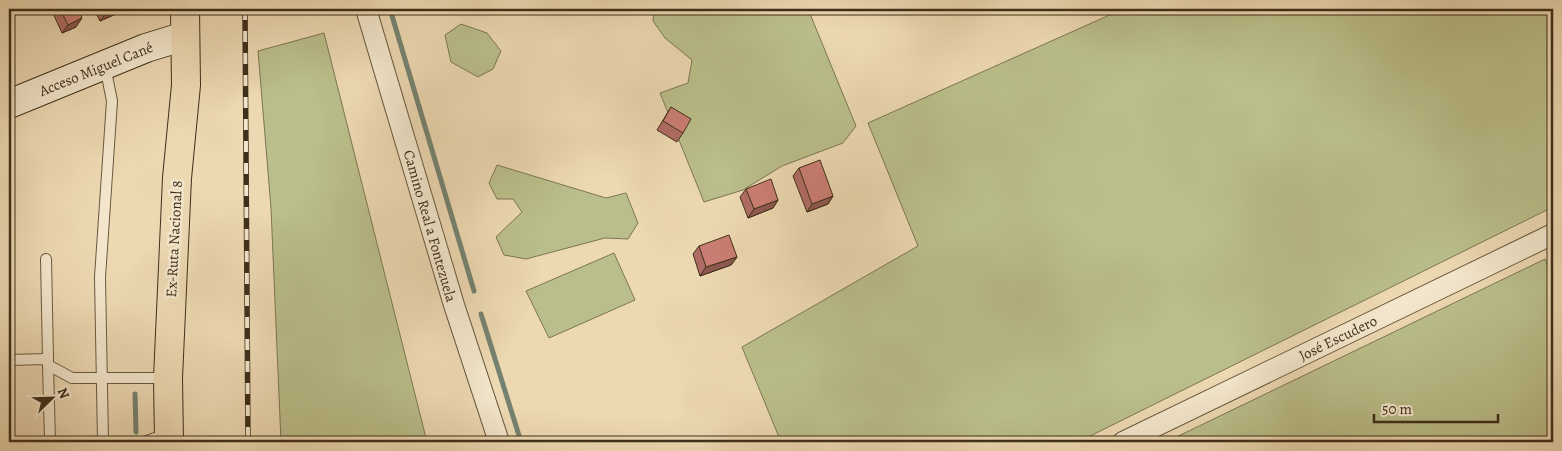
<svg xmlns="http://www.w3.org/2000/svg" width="1562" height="451" font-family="Alegreya,serif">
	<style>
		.green { fill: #babe8a; stroke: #7c7652 }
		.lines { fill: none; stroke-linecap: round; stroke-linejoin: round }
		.stream { stroke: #758270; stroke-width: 5 }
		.lane-casing { stroke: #6a5940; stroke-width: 12 }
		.street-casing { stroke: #6a5940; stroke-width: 22 }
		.secondary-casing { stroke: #3f2f1a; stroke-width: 30 }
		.primary-casing { stroke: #3f2f1a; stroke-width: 30 }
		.lane { stroke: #f3e6cc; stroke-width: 10 }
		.street { stroke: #f3e6cc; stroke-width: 20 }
		.secondary { stroke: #f3e6cc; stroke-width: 28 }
		.primary { stroke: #ecd8b1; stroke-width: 28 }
		.rail-casing { stroke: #3f2f1a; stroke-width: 5.5 }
		.rail { stroke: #f3e6cc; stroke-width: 4; stroke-dasharray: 11; stroke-linecap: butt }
		.wall { fill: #af6c64; stroke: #3f2f1a }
		.shaded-wall { fill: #8e5851; stroke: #3f2f1a }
		.building { fill: #cb7e74; stroke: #3f2f1a }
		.labels { text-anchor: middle; stroke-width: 5; stroke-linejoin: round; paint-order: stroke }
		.street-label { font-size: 15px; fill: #3f2f1a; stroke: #f3e6cc }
	</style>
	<rect width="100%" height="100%" fill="#ecd8b1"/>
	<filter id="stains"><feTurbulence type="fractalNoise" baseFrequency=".004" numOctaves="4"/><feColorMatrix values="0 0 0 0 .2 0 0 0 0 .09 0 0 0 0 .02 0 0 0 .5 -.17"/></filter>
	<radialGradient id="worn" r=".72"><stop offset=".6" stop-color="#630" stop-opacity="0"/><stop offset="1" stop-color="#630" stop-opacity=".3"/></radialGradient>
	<!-- green -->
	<g class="green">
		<path d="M654,9H808L856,126L843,143L782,166L743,190L704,202L660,93L688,83L692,60L665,38L653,21Z"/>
		<path d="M1123,9H1553V207L1078,442H781L742,347L918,246L868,123Z"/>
		<path d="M461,24L487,33L501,51L493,69L478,77L451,62L445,35Z"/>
		<path d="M324,33L427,442H281L271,208L258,51Z"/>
		<path d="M497,165L606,198L626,193L638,223L628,239L605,238L526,259L504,255L496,237L522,212L513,199H497L489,183Z"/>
		<path d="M614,253L635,300L549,338L526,291Z"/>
		<path d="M1545,259L1553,277V442H1166Z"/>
	</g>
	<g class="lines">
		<!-- stream -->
		<g class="stream">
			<path d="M390,9L474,291"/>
			<path d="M481,314L521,442"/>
			<path d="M135,394L136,432"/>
		</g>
		<!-- lane casing -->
		<g class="lane-casing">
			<g id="lane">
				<path d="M46,259L48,359"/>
				<path d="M9,360L48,359V365L72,378H166"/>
				<path d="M48,365L50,442"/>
				<path d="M103,442L100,277L112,101L105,66"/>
				<path d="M144,442L167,434"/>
			</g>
		</g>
		<!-- street casing -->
		<g class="street-casing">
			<g id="street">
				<path d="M366,9L454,305L499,442"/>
				<path d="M1123,442L1553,234"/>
			</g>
		</g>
		<!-- secondary casing -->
		<g class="secondary-casing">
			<path id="secondary" d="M9,104L146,48L185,36"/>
		</g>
		<!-- primary casing -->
		<g class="primary-casing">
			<path id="primary" d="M169,442L168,378L177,178L186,85L185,9"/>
		</g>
		<!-- lane -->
		<use href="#lane" class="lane"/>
		<!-- street -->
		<use href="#street" class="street"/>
		<!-- secondary -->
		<use href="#secondary" class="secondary"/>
		<!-- primary -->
		<use href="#primary" class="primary"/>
		<!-- rail casing -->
		<g class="rail-casing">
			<path id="rail" d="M245,9L248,442"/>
		</g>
		<!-- rail -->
		<use href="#rail" class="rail"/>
	</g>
	<!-- wall -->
	<g class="wall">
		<path d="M51,9H78L76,27L62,33Z"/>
		<path d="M94,9H127L100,21Z"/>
		<path d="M671,107L683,133L677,142L657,130Z"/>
		<path d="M799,168L833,196L828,204L807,212L793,176Z"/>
		<path d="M746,189L778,200L773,208L748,218L740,197Z"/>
		<path d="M699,246L737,257L731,265L700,276L693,254Z"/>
	</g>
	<!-- shaded-wall -->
	<g class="shaded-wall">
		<path d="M115,9H127L100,21L106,13Z"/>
		<path d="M82,18L76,27L62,33L68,25Z"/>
		<path d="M833,196L828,204L807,212L812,204Z"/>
		<path d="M778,200L773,208L748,218L754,209Z"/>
		<path d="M737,257L731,265L700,276L706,267Z"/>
	</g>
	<!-- building -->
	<g class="building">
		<path d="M60,9H78L82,18L68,25Z"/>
		<path d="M104,9H115L106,13Z"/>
		<path d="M671,107L691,119L683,133L663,121Z"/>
		<path d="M820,160L833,196L812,204L799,168Z"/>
		<path d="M771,179L778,200L754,209L746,189Z"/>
		<path d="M729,235L737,257L706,267L699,246Z"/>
	</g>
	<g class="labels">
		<!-- street labels -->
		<g class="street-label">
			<text transform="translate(96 69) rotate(-22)" y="5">Acceso Miguel Cané</text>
			<text transform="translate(430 226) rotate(74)" y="5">Camino Real a Fontezuela</text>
			<text transform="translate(174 239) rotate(-87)" y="5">Ex-Ruta Nacional 8</text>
			<text transform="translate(1338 338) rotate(-26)" y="5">José Escudero</text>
		</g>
	</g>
	<!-- margin -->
	<rect width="1562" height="451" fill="none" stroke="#ecd8b1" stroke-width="30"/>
	<rect x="10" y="10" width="1542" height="431" fill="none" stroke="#3f2f1a" stroke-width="2.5"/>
	<rect x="15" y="15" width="1532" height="421" fill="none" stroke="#3f2f1a"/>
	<!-- north arrow -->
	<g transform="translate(52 398) rotate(67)" stroke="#f3e6cc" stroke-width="4" paint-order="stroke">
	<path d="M0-4L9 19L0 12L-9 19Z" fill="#3f2f1a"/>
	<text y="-8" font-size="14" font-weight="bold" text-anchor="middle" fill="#3f2f1a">N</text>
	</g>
	<!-- scale -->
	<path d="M1374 414v8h124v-8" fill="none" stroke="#3f2f1a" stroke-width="2.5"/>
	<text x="1382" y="414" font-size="15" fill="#3f2f1a" stroke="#f3e6cc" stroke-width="4" paint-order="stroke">50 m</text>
	<rect width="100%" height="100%" filter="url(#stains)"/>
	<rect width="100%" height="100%" fill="url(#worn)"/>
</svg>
